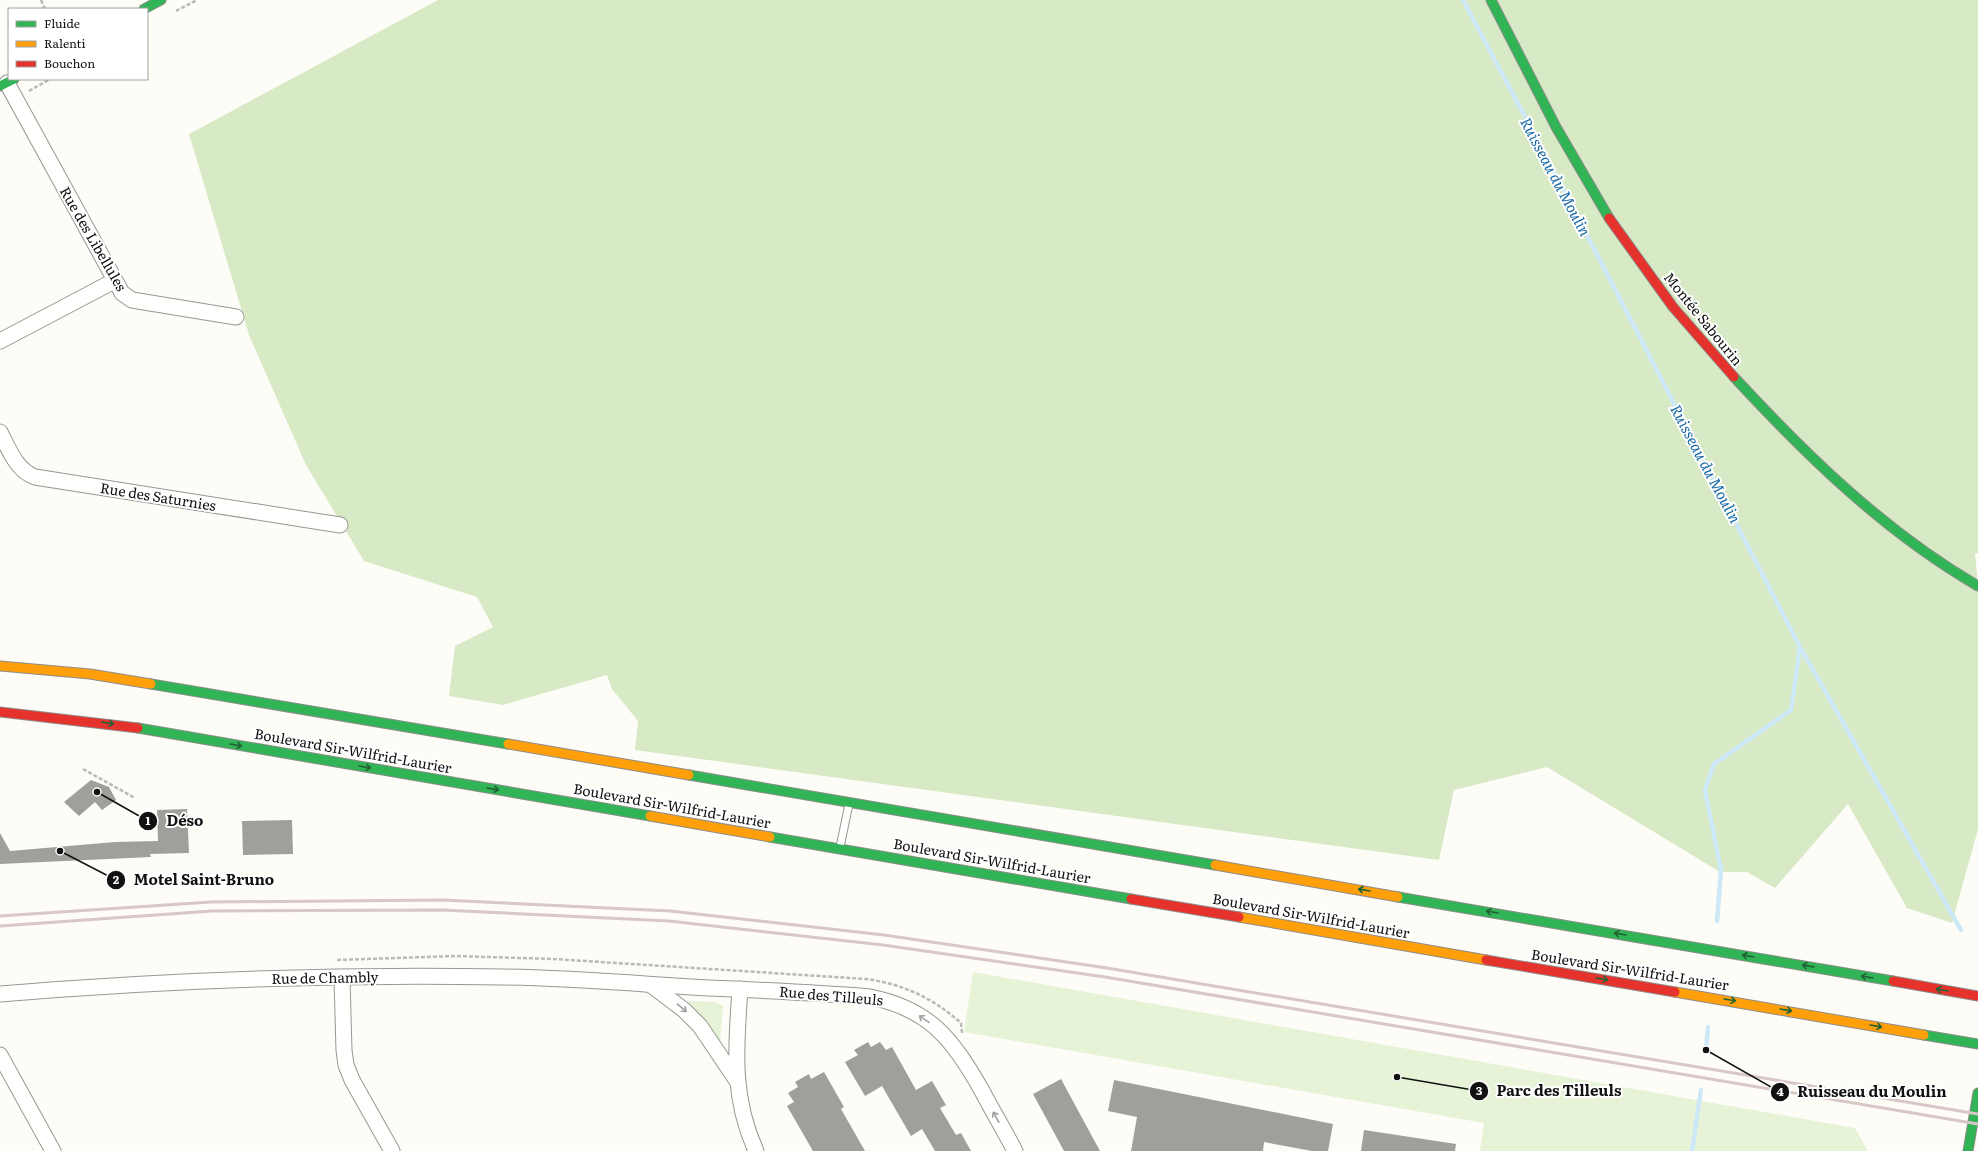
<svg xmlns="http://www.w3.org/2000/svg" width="1978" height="1151" font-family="Literata,serif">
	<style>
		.green { fill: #e7f3d7 }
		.forest { fill: #d8eac5 }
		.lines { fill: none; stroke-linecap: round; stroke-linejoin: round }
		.stream { stroke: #cde8f7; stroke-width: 4.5 }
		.building { fill: #a19f9c }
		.lane-casing { stroke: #979795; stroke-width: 9 }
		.street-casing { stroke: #979795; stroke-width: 17 }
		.fast-casing { stroke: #8e8d8b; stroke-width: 11 }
		.slow-casing { stroke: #8e8d8b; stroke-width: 11 }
		.jam-casing { stroke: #8e8d8b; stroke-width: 11 }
		.path { stroke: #b9b9b8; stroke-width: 2.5; stroke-dasharray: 4 2; stroke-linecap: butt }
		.lane { stroke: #fffffe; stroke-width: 7 }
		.street { stroke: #fffffe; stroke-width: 15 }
		.fast { stroke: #30b455; stroke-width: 9 }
		.slow { stroke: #ff9f0a; stroke-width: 9 }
		.jam { stroke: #e5322d; stroke-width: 9 }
		.rail { stroke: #d9c6c7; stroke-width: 3 }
		.oneway { stroke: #206233 }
		.oneway2 { stroke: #a0a09f }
		.labels { text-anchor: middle; stroke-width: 4; stroke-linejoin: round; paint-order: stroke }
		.street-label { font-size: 14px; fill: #111; stroke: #fff }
		.water-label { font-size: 15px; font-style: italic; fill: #1768a6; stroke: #fff }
		.leader { fill: none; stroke: #111; stroke-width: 1.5 }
		.callout-dot { fill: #111; stroke: #fff; stroke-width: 1.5 }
		.mark-label { font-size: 12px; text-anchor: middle; font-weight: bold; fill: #fff }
		.callout-label { font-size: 15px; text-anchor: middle; font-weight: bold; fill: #111; stroke: #fff; stroke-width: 4; stroke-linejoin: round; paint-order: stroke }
	</style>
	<rect width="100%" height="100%" fill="#fdfcf7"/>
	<!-- green -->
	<g class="green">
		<path d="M973,972L1855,1128L1868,1151H1480L1484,1123L964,1032Z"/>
		<path d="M690,1001L715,1002L723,1006L720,1044L699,1013L688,1002Z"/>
	</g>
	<!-- forest -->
	<path class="forest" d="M438,0H1978V553L1975,554L1978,586V829L1952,923L1907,908L1848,804L1775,888L1747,872H1720L1547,767L1454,790L1439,860L635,750L638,721L612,689L607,675L503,705L449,696L455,646L493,627L477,597L364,561L306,465L249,335L189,134Z"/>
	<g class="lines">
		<!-- stream -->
		<g class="stream">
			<path d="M1463,0L1559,181L1800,647L1791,710L1714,764L1705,790L1721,870L1717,921"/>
			<path d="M1800,647L1961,930"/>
			<path d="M1706,1050L1708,1027"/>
			<path d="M1692,1151L1701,1090"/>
		</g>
	</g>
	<!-- building -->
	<g class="building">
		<path d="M91,780L109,787L116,800L102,810L95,802L79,816L64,802Z"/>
		<path d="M187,809L189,853L150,854L151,857L0,864V833L10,851L115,842L158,841L157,810Z"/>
		<path d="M292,820L293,854L243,855L242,821Z"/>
		<path d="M868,1042L871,1047L880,1042L886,1050L892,1047L916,1090L932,1081L946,1105L940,1108L956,1135L961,1133L971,1151H935L922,1129L911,1136L882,1086L865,1096L845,1062L858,1055L854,1050Z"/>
		<path d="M824,1072L844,1107L841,1109L865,1151H813L787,1106L794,1102L788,1093L798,1087L795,1082L809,1074L811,1079Z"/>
		<path d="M1061,1079L1100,1151H1064L1033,1094Z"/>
		<path d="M1114,1080L1333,1124L1328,1151H1312L1264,1142L1263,1151H1131L1137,1117L1108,1111Z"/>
		<path d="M1364,1130L1456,1144L1455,1151H1361Z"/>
	</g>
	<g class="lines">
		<!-- lane casing -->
		<g class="lane-casing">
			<path id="lane" d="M840,847L849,804"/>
		</g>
		<!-- street casing -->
		<g class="street-casing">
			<g id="street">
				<path d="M7,83L122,293L132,300L236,317"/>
				<path d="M0,341L114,281"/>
				<path d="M0,432C9,449 16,470 35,477L340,525"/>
				<path d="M342,978L344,1050L346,1065L352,1080L392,1151"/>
				<path d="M651,985L684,1010L700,1026L737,1081"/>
				<path d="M740,989C736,1047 731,1096 756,1151"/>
				<path d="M0,994C167,980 336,974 503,977C566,978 628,983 691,987C751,990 810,992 870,997C930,1009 952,1039 981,1089C992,1110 1004,1130 1015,1151"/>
				<path d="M0,1055L53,1151"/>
			</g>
		</g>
		<!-- fast casing -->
		<g class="fast-casing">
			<g id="fast">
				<path d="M1491,0L1556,127L1609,218"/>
				<path d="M144,9L161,0"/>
				<path d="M0,86L14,79"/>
				<path d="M1734,377C1807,456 1885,532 1978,586"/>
				<path d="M151,684L508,744"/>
				<path d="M138,728L650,816"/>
				<path d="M689,775L1215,865"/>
				<path d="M770,837L1131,899"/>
				<path d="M1398,897L1893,981"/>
				<path d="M1924,1035L1978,1044"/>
				<path d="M1968,1151L1978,1093"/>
			</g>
		</g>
		<!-- slow casing -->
		<g class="slow-casing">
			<g id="slow">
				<path d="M0,666L90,674L151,684"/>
				<path d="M508,744L689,775"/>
				<path d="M650,816L770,837"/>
				<path d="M1215,865L1398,897"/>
				<path d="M1239,917L1486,960"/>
				<path d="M1675,992L1924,1035"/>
			</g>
		</g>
		<!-- jam casing -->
		<g class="jam-casing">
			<g id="jam">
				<path d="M1609,218L1673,307L1734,377"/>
				<path d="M0,712L138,728"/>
				<path d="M1131,899L1239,917"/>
				<path d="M1486,960L1675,992"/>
				<path d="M1893,981L1978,996"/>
			</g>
		</g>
		<!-- path -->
		<g class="path">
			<path d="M41,0L45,9"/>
			<path d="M176,11L197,0"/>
			<path d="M29,91L50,79"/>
			<path d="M83,769L135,798"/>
			<path d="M337,960L455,956L554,959L866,979C903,984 933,998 961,1023L962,1033"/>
		</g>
		<!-- lane -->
		<use href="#lane" class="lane"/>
		<!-- street -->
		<use href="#street" class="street"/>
		<!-- fast -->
		<use href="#fast" class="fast"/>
		<!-- slow -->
		<use href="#slow" class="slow"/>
		<!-- jam -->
		<use href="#jam" class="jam"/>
		<!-- rail -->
		<g class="rail">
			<path d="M0,916L211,902L443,900L670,911L884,935L1107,968L1978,1114"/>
			<path d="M0,926L212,911L442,910L669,921L883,945L1105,977L1978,1124"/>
		</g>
	</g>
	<!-- one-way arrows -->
	<defs><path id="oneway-shaft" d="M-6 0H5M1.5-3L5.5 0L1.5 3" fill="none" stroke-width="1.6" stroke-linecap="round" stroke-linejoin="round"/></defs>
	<g class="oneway">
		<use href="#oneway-shaft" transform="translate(108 723) rotate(8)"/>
		<use href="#oneway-shaft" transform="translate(236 745) rotate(10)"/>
		<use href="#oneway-shaft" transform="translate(365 767) rotate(10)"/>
		<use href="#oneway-shaft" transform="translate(493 789) rotate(10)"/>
		<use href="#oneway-shaft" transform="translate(1364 890) rotate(-170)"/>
		<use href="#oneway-shaft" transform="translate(1492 912) rotate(-170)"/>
		<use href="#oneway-shaft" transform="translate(1620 934) rotate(-170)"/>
		<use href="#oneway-shaft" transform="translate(1748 956) rotate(-170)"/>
		<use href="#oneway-shaft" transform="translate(1808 966) rotate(-170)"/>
		<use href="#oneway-shaft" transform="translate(1867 977) rotate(-170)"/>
		<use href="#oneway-shaft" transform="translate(1602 979) rotate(9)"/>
		<use href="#oneway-shaft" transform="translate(1942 990) rotate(-170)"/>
		<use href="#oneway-shaft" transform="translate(1730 1000) rotate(9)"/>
		<use href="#oneway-shaft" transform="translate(1786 1010) rotate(10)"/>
		<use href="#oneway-shaft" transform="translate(1876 1026) rotate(10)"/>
	</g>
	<g class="oneway2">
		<use href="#oneway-shaft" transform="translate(682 1008) rotate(40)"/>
		<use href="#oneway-shaft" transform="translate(924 1019) rotate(-146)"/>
		<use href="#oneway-shaft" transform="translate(996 1117) rotate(-119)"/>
	</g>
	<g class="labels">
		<!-- street labels -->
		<g class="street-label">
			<text transform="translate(93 239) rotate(60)" y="5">Rue des Libellules</text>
			<text transform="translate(1703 319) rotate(51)" y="5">Montée Sabourin</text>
			<text transform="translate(158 497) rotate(9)" y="5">Rue des Saturnies</text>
			<text transform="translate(353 751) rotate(10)" y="5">Boulevard Sir-Wilfrid-Laurier</text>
			<text transform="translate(672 806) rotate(10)" y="5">Boulevard Sir-Wilfrid-Laurier</text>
			<text transform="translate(992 861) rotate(10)" y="5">Boulevard Sir-Wilfrid-Laurier</text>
			<text transform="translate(1311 916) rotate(10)" y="5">Boulevard Sir-Wilfrid-Laurier</text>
			<text transform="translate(1630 970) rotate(9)" y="5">Boulevard Sir-Wilfrid-Laurier</text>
			<text transform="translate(325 978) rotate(-1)" y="5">Rue de Chambly</text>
			<text transform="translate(831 996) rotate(5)" y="5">Rue des Tilleuls</text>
		</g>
		<!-- water labels -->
		<g class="water-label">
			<text transform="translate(1555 177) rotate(62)" y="5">Ruisseau du Moulin</text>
			<text transform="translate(1705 464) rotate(62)" y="5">Ruisseau du Moulin</text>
		</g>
	</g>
	<!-- callouts -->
	<path class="leader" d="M97 792L148 821M60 851L116 880M1397 1077L1479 1091M1706 1050L1780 1092"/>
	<g class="callout-dot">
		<circle cx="97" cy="792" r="4"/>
		<circle cx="60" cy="851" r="4"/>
		<circle cx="1397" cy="1077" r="4"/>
		<circle cx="1706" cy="1050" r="4"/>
		<circle cx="148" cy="821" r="10"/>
		<circle cx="116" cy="880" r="10"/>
		<circle cx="1479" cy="1091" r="10"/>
		<circle cx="1780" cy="1092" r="10"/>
	</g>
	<g class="mark-label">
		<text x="148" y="825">1</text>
		<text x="116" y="884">2</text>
		<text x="1479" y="1095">3</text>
		<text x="1780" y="1096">4</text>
	</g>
	<g class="callout-label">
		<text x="185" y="826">Déso</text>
		<text x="204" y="885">Motel Saint-Bruno</text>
		<text x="1559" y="1096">Parc des Tilleuls</text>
		<text x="1872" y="1097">Ruisseau du Moulin</text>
	</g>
	<!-- legend -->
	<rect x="8" y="8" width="140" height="72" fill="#ffffff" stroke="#a0a0a0"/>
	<rect x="16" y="21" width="20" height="6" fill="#30b455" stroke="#a0a0a0"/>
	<text x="44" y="28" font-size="12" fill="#111111">Fluide</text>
	<rect x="16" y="41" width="20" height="6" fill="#ff9f0a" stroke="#a0a0a0"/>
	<text x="44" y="48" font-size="12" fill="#111111">Ralenti</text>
	<rect x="16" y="61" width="20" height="6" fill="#e5322d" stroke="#a0a0a0"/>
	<text x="44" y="68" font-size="12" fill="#111111">Bouchon</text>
</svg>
